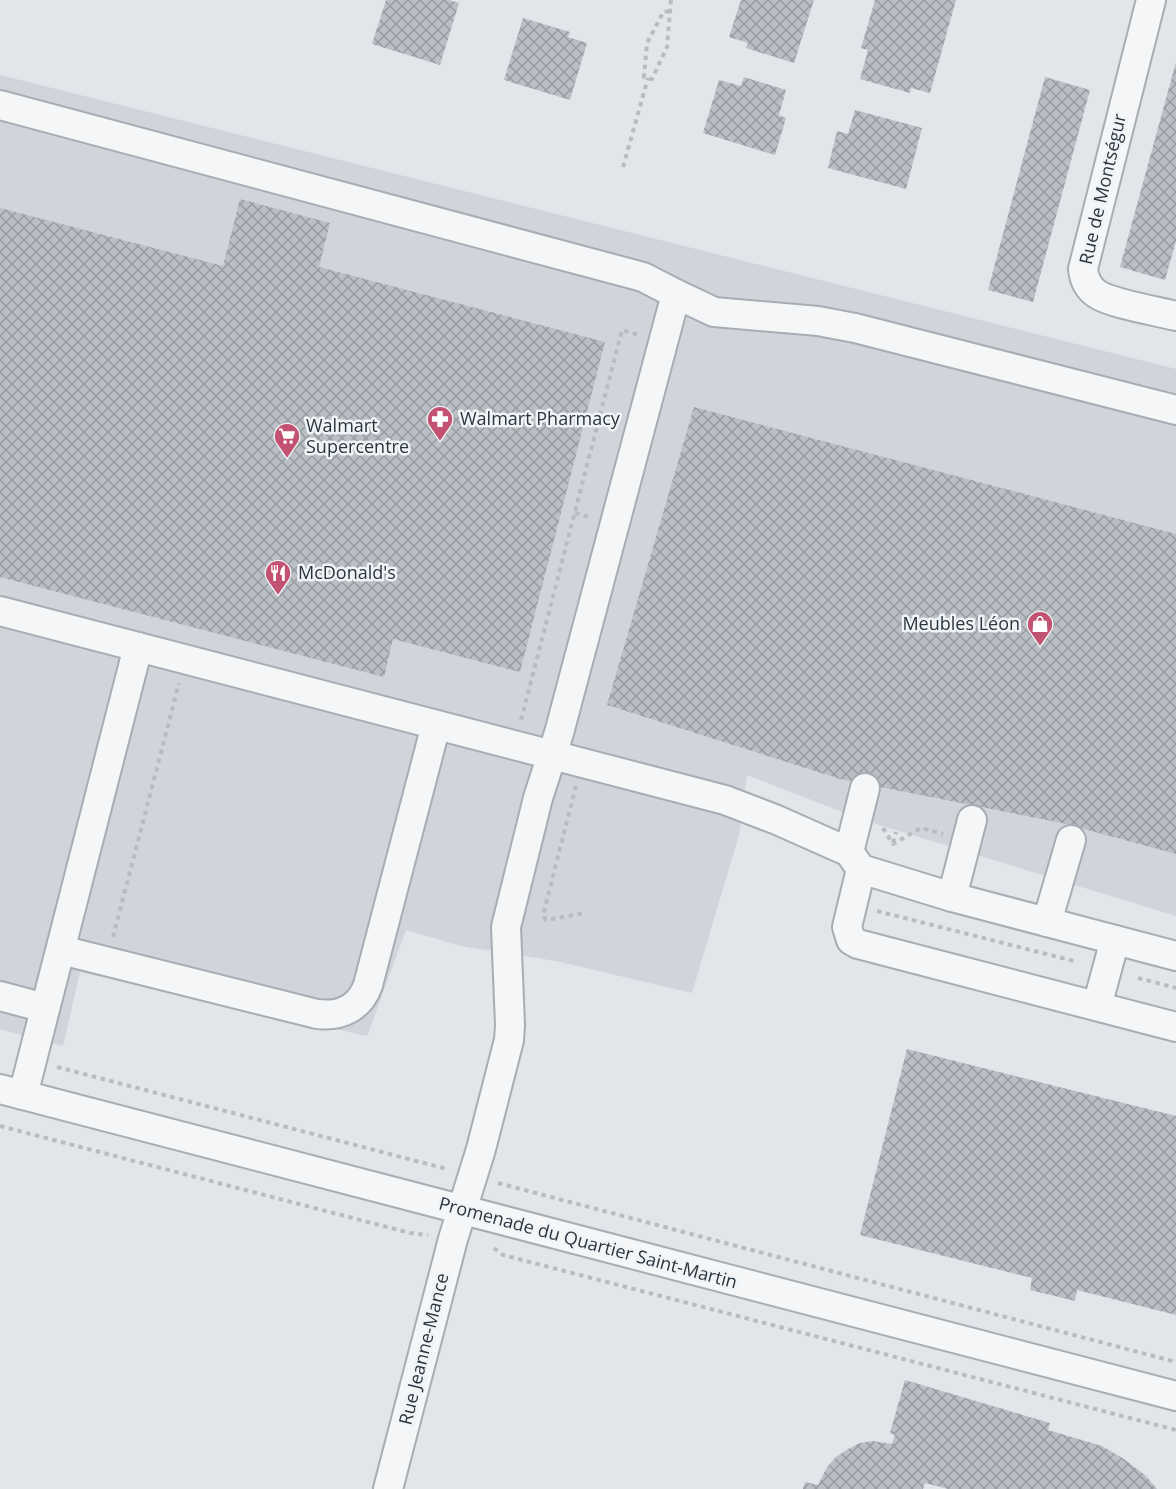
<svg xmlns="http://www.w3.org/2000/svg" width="1176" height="1489" font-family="'Open Sans',sans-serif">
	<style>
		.built { fill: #d0d5db }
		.building { fill: url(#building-cross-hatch) }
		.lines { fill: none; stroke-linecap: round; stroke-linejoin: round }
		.minor-casing { stroke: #a7adb3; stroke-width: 32 }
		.path { stroke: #b8bcc0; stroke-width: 4; stroke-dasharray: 4.5 4.5; stroke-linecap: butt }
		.minor { stroke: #f4f6f7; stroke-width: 28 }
		.labels { text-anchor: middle; stroke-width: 5; stroke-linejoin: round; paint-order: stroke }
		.street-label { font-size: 18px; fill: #2b353f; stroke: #f1f4f6 }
		.poi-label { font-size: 18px; fill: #2b353f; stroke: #f1f4f6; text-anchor: start }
	</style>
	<defs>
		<pattern id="building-cross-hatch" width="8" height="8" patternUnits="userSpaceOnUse" patternTransform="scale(1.5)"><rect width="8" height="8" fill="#b9bfc5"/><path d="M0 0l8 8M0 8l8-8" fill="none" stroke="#979ca1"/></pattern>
	</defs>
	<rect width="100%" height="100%" fill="#e2e5e9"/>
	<!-- built -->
	<path class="built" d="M0,75L1176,369V916L860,819L747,775L739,835L692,993L556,961L461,946L406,930L367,1036L80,972L63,1046L0,1029Z"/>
	<!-- building -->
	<g class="building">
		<path d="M386,0H449L459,3L440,65L372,44Z"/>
		<path d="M741,0H814L794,63L746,48L748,43L729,37Z"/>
		<path d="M875,0H956L930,93L911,88L910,93L860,79L868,50L861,48Z"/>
		<path d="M523,18L570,32L568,37L587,43L570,100L504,80Z"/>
		<path d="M1176,62V241L1165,280L1120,267Z"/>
		<path d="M744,77L786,90L779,115L786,118L775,155L703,133L719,80L741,86Z"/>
		<path d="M1045,77L1090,90L1033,302L988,290Z"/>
		<path d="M855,110L922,128L906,189L828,168L837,131L848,134Z"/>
		<path d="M240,199L330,223L319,267L605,342L520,672L393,639L384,677L0,577V208L223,266Z"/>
		<path d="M694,407L1176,534V854L1062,823L840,779L607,705Z"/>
		<path d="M907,1049L1176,1116V1315L1077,1290L1075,1301L1030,1290L1032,1278L860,1235Z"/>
		<path d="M905,1380L1050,1423L1048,1430L1102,1446L1124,1459L1145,1475L1157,1489H948L925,1483L923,1489H803L805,1482L818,1485L827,1467L836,1457L848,1449L860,1443L873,1441L892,1444L895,1435L890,1433Z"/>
	</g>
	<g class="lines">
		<!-- minor casing -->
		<g class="minor-casing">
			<g id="minor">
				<path d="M1151,0L1083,269C1084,279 1088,288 1097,294C1112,304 1157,311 1176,316"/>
				<path d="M0,105L643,277L676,294L559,733L538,798L506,927L510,1025L509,1040L481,1149L453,1239L388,1489"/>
				<path d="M676,294L714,312L818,321L855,328L1176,410"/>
				<path d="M0,611L725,800L777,820L849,852L861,869L952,897L1176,956"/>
				<path d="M849,852L865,788"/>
				<path d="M861,869L847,927L851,940L858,944L1176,1027"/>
				<path d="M952,897L972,820"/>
				<path d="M1047,922L1071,840"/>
				<path d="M61,950L317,1014C340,1017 360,1008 368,985L436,725"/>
				<path d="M0,996L45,1008"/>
				<path d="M1097,1006L1115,940"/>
				<path d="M0,1089L1176,1396"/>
				<path d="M23,1095L138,647"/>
			</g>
		</g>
		<!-- path -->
		<g class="path">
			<path d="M669,12L664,11L647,43L644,77L652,79L667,47L671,0"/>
			<path d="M623,167L648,78"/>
			<path d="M575,513L589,517"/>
			<path d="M521,720L622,330L639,335"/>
			<path d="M576,786L543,915L546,920L585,913"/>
			<path d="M883,828L893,844L921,828L943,834"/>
			<path d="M893,843L896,832"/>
			<path d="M877,911L1074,961"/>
			<path d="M113,937L179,683"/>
			<path d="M1138,978L1176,988"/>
			<path d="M57,1067L447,1169"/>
			<path d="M0,1126L410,1233L428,1235"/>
			<path d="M498,1183L1176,1362"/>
			<path d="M494,1248L503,1255L1176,1430"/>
		</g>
		<!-- minor -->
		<use href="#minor" class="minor"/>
	</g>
	<!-- icons -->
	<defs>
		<g id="pharmacy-pin" transform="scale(1.35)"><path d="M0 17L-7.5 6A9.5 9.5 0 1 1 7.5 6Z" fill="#c35171" stroke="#f1f4f6"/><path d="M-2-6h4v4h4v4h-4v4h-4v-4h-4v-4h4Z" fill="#fff"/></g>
		<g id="supermarket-pin" transform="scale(1.35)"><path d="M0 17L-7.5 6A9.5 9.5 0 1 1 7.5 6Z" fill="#c35171" stroke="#f1f4f6"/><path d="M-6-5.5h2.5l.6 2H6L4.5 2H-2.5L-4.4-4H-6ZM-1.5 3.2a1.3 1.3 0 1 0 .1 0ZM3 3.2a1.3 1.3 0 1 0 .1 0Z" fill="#fff"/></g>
		<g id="restaurant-pin" transform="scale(1.35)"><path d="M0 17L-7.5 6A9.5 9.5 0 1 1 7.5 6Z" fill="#c35171" stroke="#f1f4f6"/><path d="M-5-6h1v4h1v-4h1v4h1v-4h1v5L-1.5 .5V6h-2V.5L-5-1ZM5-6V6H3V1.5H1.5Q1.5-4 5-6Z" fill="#fff"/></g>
		<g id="shop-pin" transform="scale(1.35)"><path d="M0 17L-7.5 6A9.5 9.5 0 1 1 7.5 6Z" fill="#c35171" stroke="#f1f4f6"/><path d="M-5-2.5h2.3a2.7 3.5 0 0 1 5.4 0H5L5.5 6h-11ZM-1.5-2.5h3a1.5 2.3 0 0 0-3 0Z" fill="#fff"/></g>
	</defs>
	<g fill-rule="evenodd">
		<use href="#pharmacy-pin" x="440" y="419"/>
		<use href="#supermarket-pin" x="287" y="436"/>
		<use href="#restaurant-pin" x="278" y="573"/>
		<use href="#shop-pin" x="1040" y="624"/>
	</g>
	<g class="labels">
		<!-- street labels -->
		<g class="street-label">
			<text transform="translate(1103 189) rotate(-77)" y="6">Rue de Montségur</text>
			<text transform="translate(588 1243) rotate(15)" y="6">Promenade du Quartier Saint-Martin</text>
			<text transform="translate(424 1349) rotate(-76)" y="6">Rue Jeanne-Mance</text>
		</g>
		<!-- poi labels -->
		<g class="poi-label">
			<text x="460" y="425">Walmart Pharmacy</text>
			<text x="306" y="432">Walmart<tspan x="306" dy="21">Supercentre</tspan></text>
			<text x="298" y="579">McDonald's</text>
			<text x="1020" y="630" text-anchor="end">Meubles Léon</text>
		</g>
	</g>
</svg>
